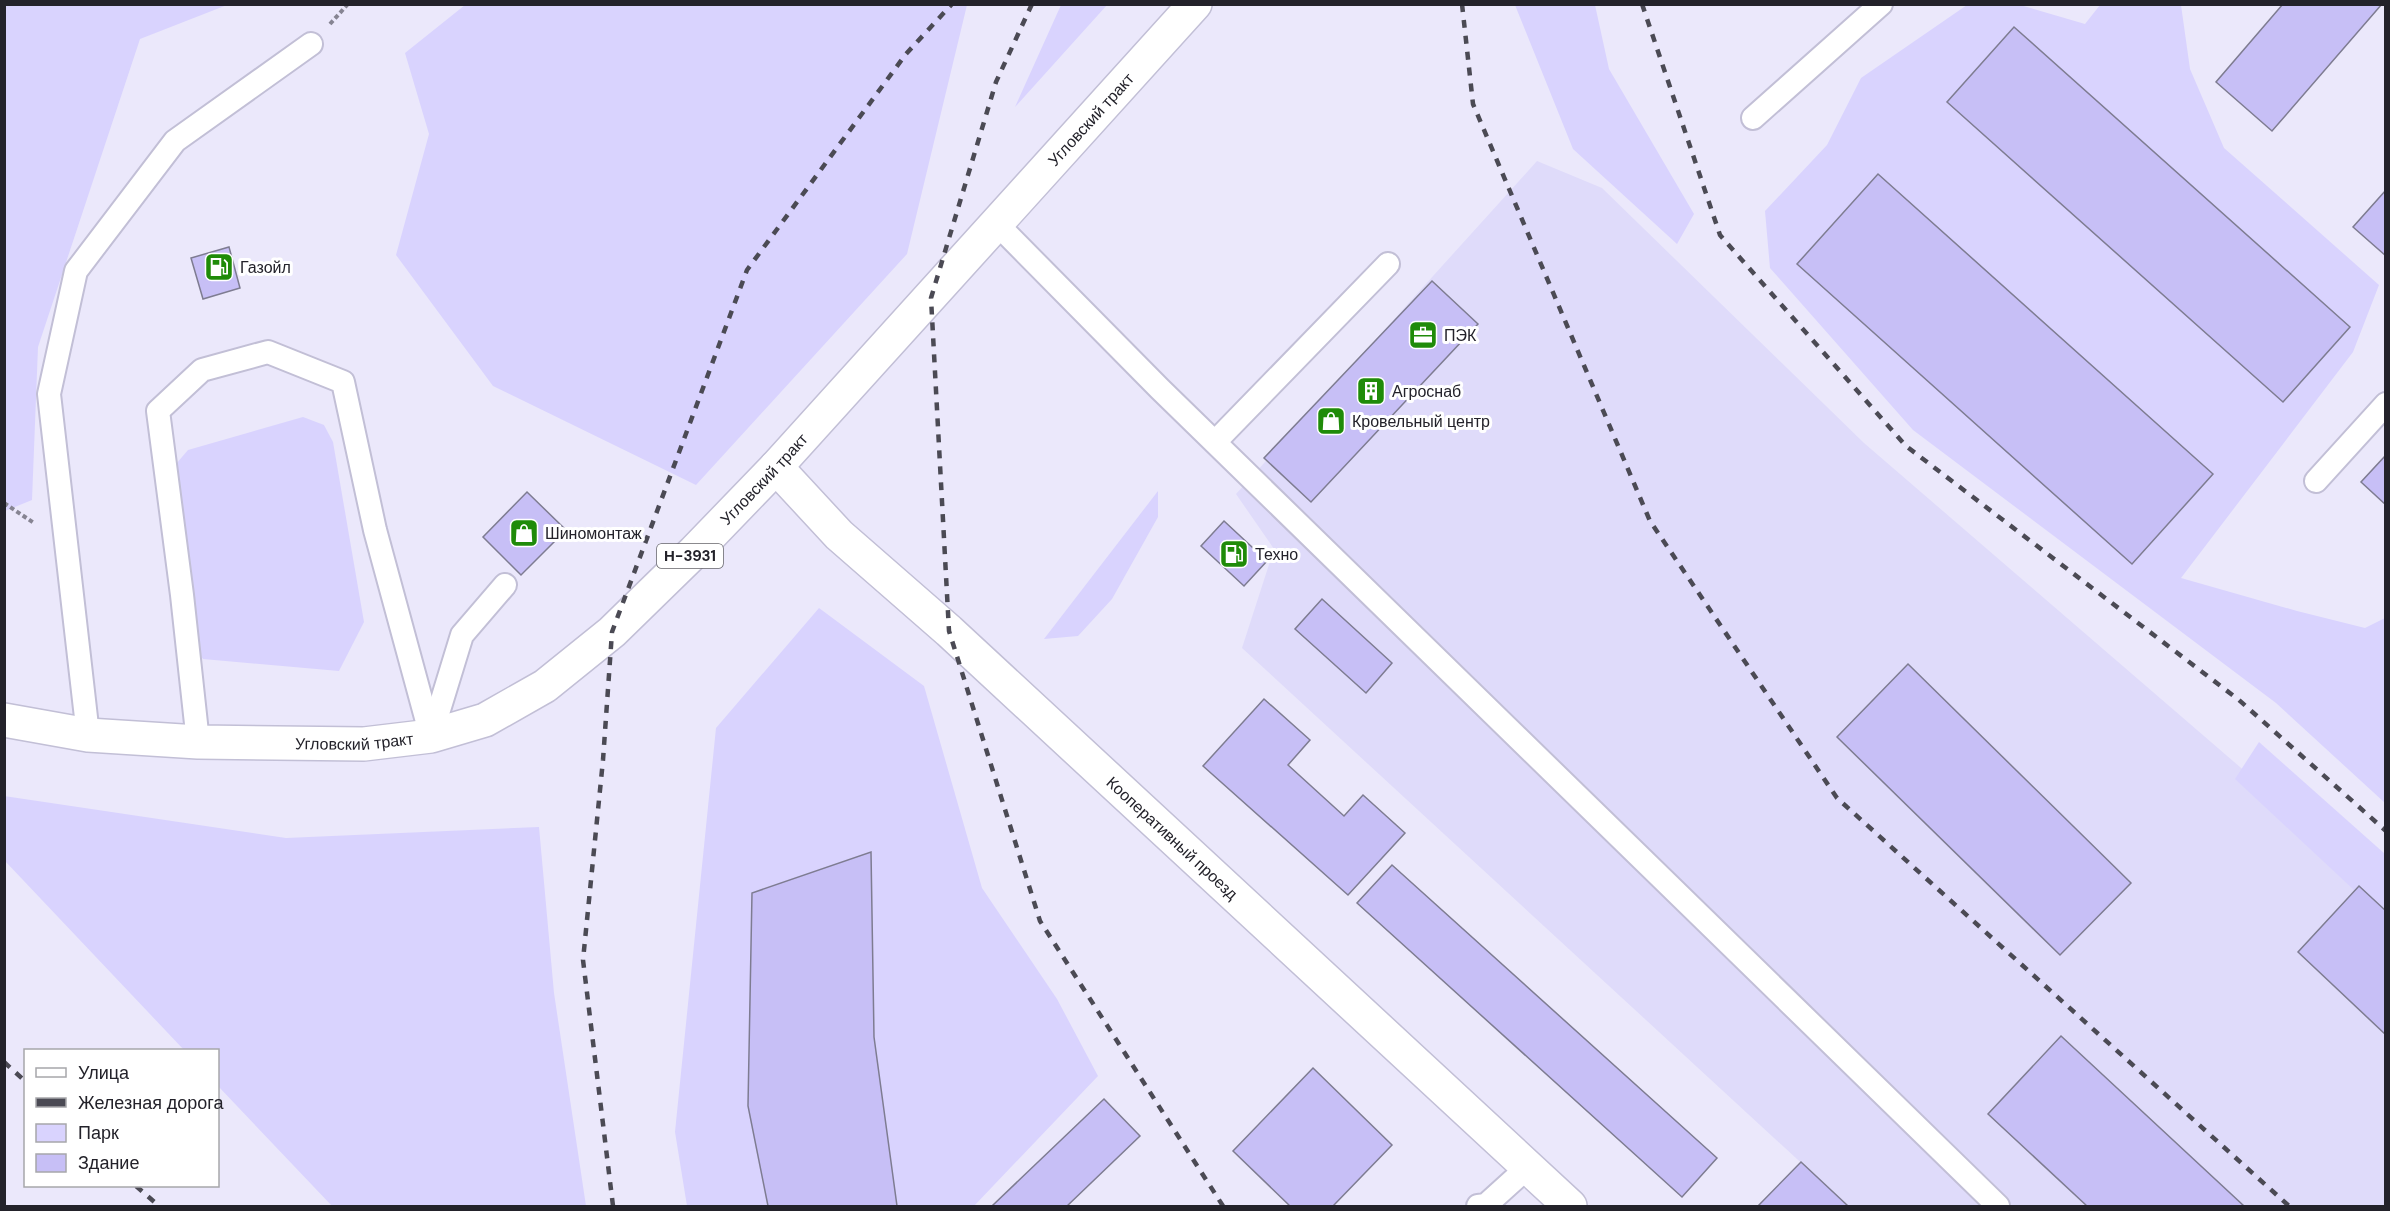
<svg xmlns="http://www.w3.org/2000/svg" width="2390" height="1211" font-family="'DM Sans',sans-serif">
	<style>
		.built { fill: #dfdbfa }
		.green { fill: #d9d3fe }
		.building { fill: #c7bff6; stroke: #7e7c91; stroke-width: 1.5 }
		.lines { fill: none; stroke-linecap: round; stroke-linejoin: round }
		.lane-casing { stroke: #c2bfd6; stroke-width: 26 }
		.street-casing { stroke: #c2bfd6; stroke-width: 36 }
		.highway-casing { stroke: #c2bfd6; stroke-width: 36 }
		.path { stroke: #868492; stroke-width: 4; stroke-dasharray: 4.5 3; stroke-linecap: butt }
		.lane { stroke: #fff; stroke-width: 22 }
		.street { stroke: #fff; stroke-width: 33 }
		.highway { stroke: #fff; stroke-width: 33 }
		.rail { stroke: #4b4a54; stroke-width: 4.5; stroke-dasharray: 8 8; stroke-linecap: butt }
		.labels { text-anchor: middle; stroke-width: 6; stroke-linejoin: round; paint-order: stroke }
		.shield { fill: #fff; stroke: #65646a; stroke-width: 1.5 }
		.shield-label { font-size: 15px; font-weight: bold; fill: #23222a }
		.street-label { font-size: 16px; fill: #23222a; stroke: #fff }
		.poi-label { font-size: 16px; fill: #23222a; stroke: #fff; text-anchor: start }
	</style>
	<rect width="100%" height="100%" fill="#ebe8fb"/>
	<!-- built -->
	<path class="built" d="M1537,161L1602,188L1864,443L2385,892V1206H1848L1242,648L1274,549L1236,494Z"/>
	<!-- green -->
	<g class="green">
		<path d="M5,4L227,5L140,39L38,347L32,500L5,511Z"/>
		<path d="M1061,4L1107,5L1015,107L1061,5Z"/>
		<path d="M465,5H967L907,254L696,485L493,386L396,255L429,134L405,53Z"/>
		<path d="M1515,5H1595L1609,69L1694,214L1677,244L1573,149Z"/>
		<path d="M1967,5H2020L2085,24L2100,5H2181L2190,69L2224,148L2379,285L2353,352L2181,578L2297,611L2365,628L2385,618V803L2276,703L1913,430L1770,268L1765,211L1827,145L1861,78Z"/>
		<path d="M303,417L324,425L333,442L364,622L339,671L203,659L193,647L176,464L188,450Z"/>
		<path d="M1158,491V517L1112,599L1078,636L1044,639Z"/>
		<path d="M819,608L924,686L982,888L1057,999L1098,1076L974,1206H687L675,1132L716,728Z"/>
		<path d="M2259,742L2385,854V919L2235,779Z"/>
		<path d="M4,796L286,838L539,827L554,993L586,1206H332L218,1086V1050H184L5,861Z"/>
	</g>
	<!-- building -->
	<g class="building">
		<path d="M2283,4H2382L2272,131L2216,82Z"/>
		<path d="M2014,27L2350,327L2283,402L1947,102Z"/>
		<path d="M1878,174L2213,474L2132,564L1797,264Z"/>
		<path d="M2386,190V256L2353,227Z"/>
		<path d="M229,247L240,288L203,299L191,258Z"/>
		<path d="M1432,281L1478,324L1311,502L1264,458Z"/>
		<path d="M2386,455V505L2361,482Z"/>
		<path d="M527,492L566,530L521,575L483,537Z"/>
		<path d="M1224,521L1267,561L1244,586L1201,546Z"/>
		<path d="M1322,599L1392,663L1366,693L1295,629Z"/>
		<path d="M1908,664L2131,883L2060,955L1837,737Z"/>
		<path d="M1264,699L1310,740L1288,765L1344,816L1363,795L1405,833L1348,895L1203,766Z"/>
		<path d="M871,852L874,1037L897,1206H768L748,1106L752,893Z"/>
		<path d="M1392,865L1717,1158L1682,1197L1357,903Z"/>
		<path d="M2359,886L2386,911V1035L2298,952Z"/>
		<path d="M2061,1036L2244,1206H2087L1988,1114Z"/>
		<path d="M1313,1068L1392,1145L1333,1206H1290L1233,1151Z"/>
		<path d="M1104,1099L1140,1136L1067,1206H992Z"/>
		<path d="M1801,1162L1848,1206H1758Z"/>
	</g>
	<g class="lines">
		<!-- lane casing -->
		<g class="lane-casing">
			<g id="lane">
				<path d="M1753,118L1881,4"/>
				<path d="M997,224L1160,389L1998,1206"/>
				<path d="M1215,442L1388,264"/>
				<path d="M2316,481L2386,404"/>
				<path d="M88,735L49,394L76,271L175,141L311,44"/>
				<path d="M431,736L462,635L505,585"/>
				<path d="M198,742L182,595L158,411L202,370L268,352L343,382L375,530L431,736"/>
				<path d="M1478,1206L1486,1205L1528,1167"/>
			</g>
		</g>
		<!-- street casing -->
		<g class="street-casing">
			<g id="street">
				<path id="s1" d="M776,467L839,535L949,631L1570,1206"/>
			</g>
		</g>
		<!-- highway casing -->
		<g class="highway-casing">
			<g id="highway">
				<path id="s2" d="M4,720L88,735L198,742L364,744L431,736L485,720L545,686L612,632L694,552L776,467L1195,4"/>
			</g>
		</g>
		<!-- path -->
		<g class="path">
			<path d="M330,24L348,4"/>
			<path d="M4,503L34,523"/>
		</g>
		<!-- lane -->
		<use href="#lane" class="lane"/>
		<!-- street -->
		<use href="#street" class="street"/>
		<!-- highway -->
		<use href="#highway" class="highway"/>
		<!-- rail -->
		<g class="rail">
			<path d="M1032,4L996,82L931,298L949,631L1040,921L1223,1206"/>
			<path d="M1462,4L1473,104L1650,521L1837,798L2289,1206"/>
			<path d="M1642,4L1720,235L1906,446L2239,700L2386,831"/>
			<path d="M4,1062L26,1082"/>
			<path d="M136,1186L159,1206"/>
			<path d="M613,1206L583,960L603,760L612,632L747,270L906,54L952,4"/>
		</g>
	</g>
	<!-- icons -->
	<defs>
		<g id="fuel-square" transform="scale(1.5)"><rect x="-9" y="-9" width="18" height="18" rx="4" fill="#1f8b09" stroke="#fff"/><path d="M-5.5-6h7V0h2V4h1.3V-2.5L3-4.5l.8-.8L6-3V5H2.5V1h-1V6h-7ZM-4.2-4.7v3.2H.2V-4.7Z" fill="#fff"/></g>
		<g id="office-square" transform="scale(1.5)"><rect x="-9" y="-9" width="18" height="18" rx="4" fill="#1f8b09" stroke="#fff"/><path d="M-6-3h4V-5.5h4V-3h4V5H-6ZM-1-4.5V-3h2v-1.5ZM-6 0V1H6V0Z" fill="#fff"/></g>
		<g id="building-square" transform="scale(1.5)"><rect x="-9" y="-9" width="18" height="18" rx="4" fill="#1f8b09" stroke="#fff"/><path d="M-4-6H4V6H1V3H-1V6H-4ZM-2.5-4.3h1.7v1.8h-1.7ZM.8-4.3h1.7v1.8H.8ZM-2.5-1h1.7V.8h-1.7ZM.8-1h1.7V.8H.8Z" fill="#fff"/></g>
		<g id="shop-square" transform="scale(1.5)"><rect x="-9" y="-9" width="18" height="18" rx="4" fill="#1f8b09" stroke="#fff"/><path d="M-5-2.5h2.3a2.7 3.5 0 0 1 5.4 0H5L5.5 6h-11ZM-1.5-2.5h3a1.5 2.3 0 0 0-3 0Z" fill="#fff"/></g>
	</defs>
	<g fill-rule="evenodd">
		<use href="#fuel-square" x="219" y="267"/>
		<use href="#office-square" x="1423" y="335"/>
		<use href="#building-square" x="1371" y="391"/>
		<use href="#shop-square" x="1331" y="421"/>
		<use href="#shop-square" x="524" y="533"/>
		<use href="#fuel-square" x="1234" y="554"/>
	</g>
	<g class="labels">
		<!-- shield labels -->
		<rect class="shield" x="657" y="544" width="66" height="24" rx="4.5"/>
		<g class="shield-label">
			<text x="690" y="561">Н-3931</text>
		</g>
		<!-- street labels -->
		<g class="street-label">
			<text dy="6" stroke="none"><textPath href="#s2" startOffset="1342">Угловский тракт</textPath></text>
			<text dy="6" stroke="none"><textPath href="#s2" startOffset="856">Угловский тракт</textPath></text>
			<text dy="6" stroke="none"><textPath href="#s2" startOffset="352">Угловский тракт</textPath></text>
			<text dy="6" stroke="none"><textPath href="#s1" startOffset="543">Кооперативный проезд</textPath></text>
		</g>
		<!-- poi labels -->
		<g class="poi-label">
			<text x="240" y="273">Газойл</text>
			<text x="1444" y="341">ПЭК</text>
			<text x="1392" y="397">Агроснаб</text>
			<text x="1352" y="427">Кровельный центр</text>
			<text x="545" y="539">Шиномонтаж</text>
			<text x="1255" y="560">Техно</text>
		</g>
	</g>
	<!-- border -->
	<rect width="2390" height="1211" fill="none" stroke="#23222a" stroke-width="12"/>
	<!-- legend -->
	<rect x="24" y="1049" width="195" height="138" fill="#ffffff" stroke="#a7a7aa" stroke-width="1.5"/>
	<rect x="36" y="1068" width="30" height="9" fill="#ffffff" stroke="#a7a7aa" stroke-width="1.5"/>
	<text x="78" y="1079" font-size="18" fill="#23222a">Улица</text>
	<rect x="36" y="1098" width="30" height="9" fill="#4b4a54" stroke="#a7a7aa" stroke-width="1.5"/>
	<text x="78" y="1109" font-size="18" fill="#23222a">Железная дорога</text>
	<rect x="36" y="1124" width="30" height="18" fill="#d9d3fe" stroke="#a7a7aa" stroke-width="1.5"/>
	<text x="78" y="1139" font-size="18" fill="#23222a">Парк</text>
	<rect x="36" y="1154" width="30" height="18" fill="#c7bff6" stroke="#a7a7aa" stroke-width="1.5"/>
	<text x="78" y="1169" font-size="18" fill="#23222a">Здание</text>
</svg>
